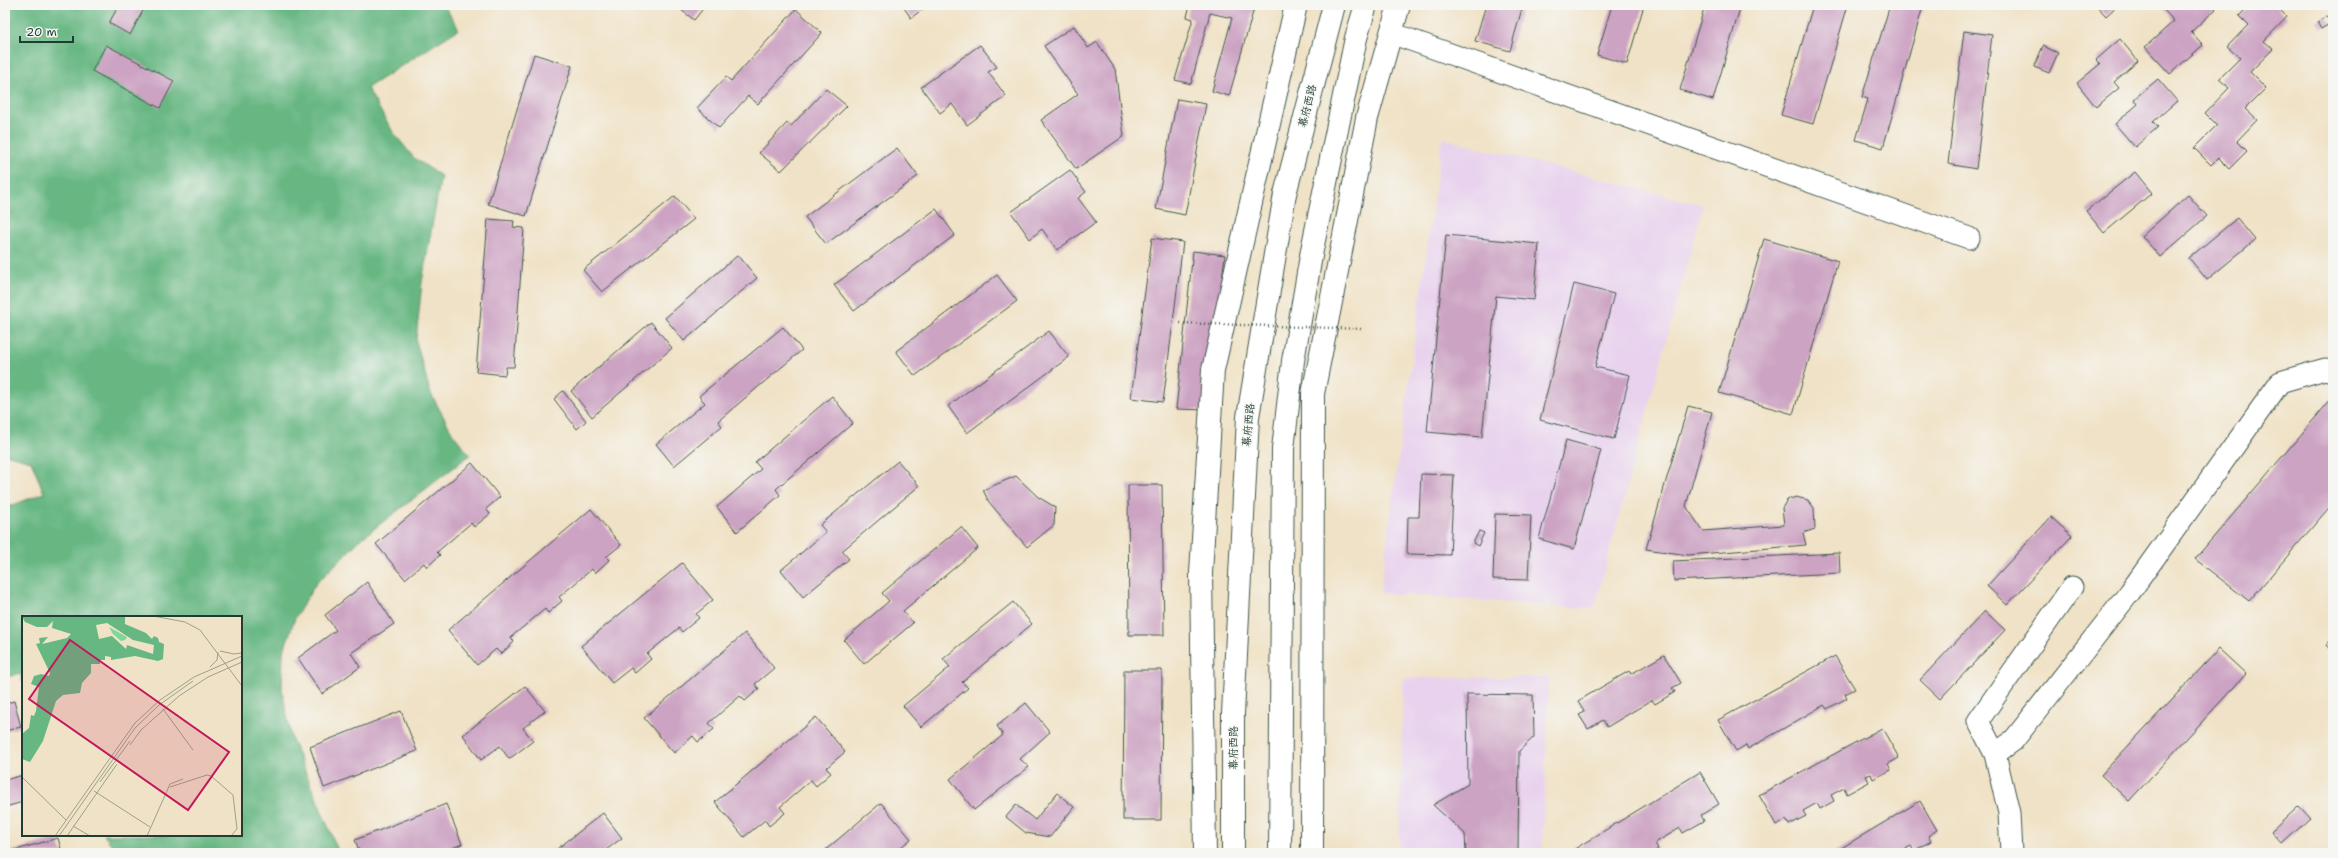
<svg xmlns="http://www.w3.org/2000/svg" width="2338" height="858" font-family="'Shantell Sans','LXGW WenKai TC',sans-serif">
	<style>
		.built { fill: #e8d2ee }
		.forest { fill: #67b783; stroke: #437a5c }
		.building { fill: #cca3c3 }
		.lines { fill: none; stroke-linecap: round; stroke-linejoin: round }
		.minor-casing { stroke: #3e564a; stroke-width: 23 }
		.secondary-casing { stroke: #3e564a; stroke-width: 24 }
		.trunk-casing { stroke: #3e564a; stroke-width: 24 }
		.minor { stroke: #fff; stroke-width: 21 }
		.secondary { stroke: #fff; stroke-width: 22 }
		.trunk { stroke: #fff; stroke-width: 22 }
		.path-bridge { stroke: #3e564a; stroke-width: 2.5; stroke-dasharray: 1 3; stroke-linecap: butt }
		.labels { text-anchor: middle; stroke-width: 3; stroke-linejoin: round; paint-order: stroke }
		.street-label { font-size: 11px; fill: #1f3d34; stroke: #f6f6f2 }
		.inset-road { fill: none; stroke: #9ca08c; stroke-width: 1 }
		.view { fill: #c2185b; fill-opacity: 0.15; stroke: #c2185b; stroke-width: 2 }
		.inset-edge { fill: none; stroke: #1f3d34; stroke-width: 2 }
	</style>
	<rect width="100%" height="100%" fill="#f6f6f2"/>
	<filter id="ink" filterUnits="userSpaceOnUse"><feTurbulence type="fractalNoise" baseFrequency=".025" numOctaves="2"/><feDisplacementMap in="SourceGraphic" scale="8" xChannelSelector="R" yChannelSelector="G"/><feConvolveMatrix kernelMatrix="1 2 1 2 8 2 1 2 1" color-interpolation-filters="sRGB"/></filter>
	<filter id="wash" filterUnits="userSpaceOnUse"><feTurbulence type="fractalNoise" baseFrequency=".012" numOctaves="4" result="noise"/><feDisplacementMap in="SourceGraphic" scale="16" xChannelSelector="R" yChannelSelector="G"/><feGaussianBlur stdDeviation="0.9" result="paint"/><feColorMatrix in="noise" values="0 0 0 0 0 0 0 0 0 0 0 0 0 0 0 0 0 1.4 0 .05"/><feComposite in="paint" operator="in"/></filter>
	<g filter="url(#wash)">
		<rect width="100%" height="100%" fill="#f0e2c6"/>
		<!-- built -->
		<g class="built">
			<path d="M1442,138L1703,205L1594,609L1380,593Z"/>
			<path d="M1549,677L1542,853H1399L1403,678Z"/>
		</g>
		<!-- forest -->
		<path class="forest" d="M5,5H444L459,29L367,88L393,132L414,158L441,176L422,282L416,341L430,392L453,434L470,455L361,539L315,585L295,618L283,653L282,689L291,737L339,853H118L104,835H241V617H23V683L20,673L5,678V508L44,493L31,461L5,454Z"/>
		<g id="blocks">
			<!-- building -->
			<g class="building">
				<path d="M119,5H146L130,35L109,23Z"/>
				<path d="M675,5H706L694,20Z"/>
				<path d="M902,5H928L911,18Z"/>
				<path d="M1190,5H1255L1229,96L1212,91L1232,18L1210,13L1191,84L1175,80L1193,19L1187,17Z"/>
				<path d="M1486,5H1523L1510,51L1475,41Z"/>
				<path d="M1612,5H1644L1627,64L1597,55Z"/>
				<path d="M1705,5H1741L1713,100L1680,90Z"/>
				<path d="M1813,5H1848L1813,124L1781,115Z"/>
				<path d="M1890,5L1923,6L1883,148L1856,140L1868,99L1862,97Z"/>
				<path d="M2096,5H2118L2106,16Z"/>
				<path d="M2167,5H2212L2216,9L2191,32L2203,45L2170,74L2145,47L2174,21L2163,9Z"/>
				<path d="M2250,5H2275L2287,17L2264,41L2273,49L2250,72L2266,88L2245,109L2257,120L2237,141L2247,151L2229,169L2218,158L2211,165L2194,148L2217,125L2205,113L2229,88L2219,79L2240,58L2227,47L2248,25L2239,16Z"/>
				<path d="M796,9L822,33L758,104L748,96L719,128L697,108L726,77L731,81Z"/>
				<path d="M2327,16L2331,23L2321,29L2317,22Z"/>
				<path d="M1074,26L1088,48L1097,42L1115,69L1124,136L1076,169L1041,120L1078,94L1044,46Z"/>
				<path d="M1964,31L1992,35L1976,169L1948,164Z"/>
				<path d="M2120,39L2138,61L2114,82L2119,88L2096,107L2077,83L2100,64L2096,60Z"/>
				<path d="M106,45L174,81L160,108L92,71Z"/>
				<path d="M980,45L997,67L988,72L1006,96L967,125L952,104L940,113L921,87Z"/>
				<path d="M2043,46L2058,53L2049,73L2034,67Z"/>
				<path d="M534,54L572,66L526,216L488,204Z"/>
				<path d="M2158,79L2177,101L2153,122L2158,127L2135,147L2115,124L2138,104L2134,99Z"/>
				<path d="M826,89L847,106L781,171L759,153L787,123L791,126Z"/>
				<path d="M1177,99L1206,104L1185,215L1156,209Z"/>
				<path d="M897,148L918,176L826,244L805,217Z"/>
				<path d="M1070,170L1086,192L1078,198L1096,222L1057,250L1042,229L1030,239L1011,212Z"/>
				<path d="M2135,172L2152,193L2104,233L2086,211Z"/>
				<path d="M2188,195L2207,216L2160,257L2142,236Z"/>
				<path d="M675,196L694,219L602,292L583,270Z"/>
				<path d="M936,209L955,235L854,311L834,285Z"/>
				<path d="M2237,218L2255,240L2207,280L2189,258Z"/>
				<path d="M488,219L514,221L513,227L524,228L514,367H506L505,375L476,372Z"/>
				<path d="M1446,235L1539,244L1534,300L1496,296L1482,437L1427,432Z"/>
				<path d="M1152,238L1183,242L1163,402L1131,398Z"/>
				<path d="M1764,239L1838,261L1793,414L1719,393Z"/>
				<path d="M1193,251L1225,255L1207,410L1176,409Z"/>
				<path d="M738,255L757,278L684,341L665,318Z"/>
				<path d="M997,275L1017,301L915,376L896,351Z"/>
				<path d="M1574,284L1614,294L1595,367L1630,375L1614,439L1540,420Z"/>
				<path d="M651,322L672,348L592,417L571,391Z"/>
				<path d="M783,327L802,350L718,421L722,426L674,466L656,444L705,403L699,396Z"/>
				<path d="M1049,331L1069,357L967,433L948,406Z"/>
				<path d="M563,391L586,421L577,429L554,399Z"/>
				<path d="M832,396L853,423L776,489L780,495L737,532L717,507L761,469L755,462Z"/>
				<path d="M2333,397V503L2249,601L2195,559Z"/>
				<path d="M1688,406L1712,412L1686,506L1703,531L1784,525L1782,508L1787,500L1796,497L1808,500L1814,508L1815,529L1803,533L1806,545L1688,555L1646,549Z"/>
				<path d="M1566,440L1601,450L1574,549L1539,539Z"/>
				<path d="M898,461L919,486L842,551L849,559L803,597L781,570L826,532L820,525Z"/>
				<path d="M472,463L500,497L486,509L490,514L474,527L471,523L437,552L440,555L427,567L424,563L405,579L376,544Z"/>
				<path d="M1421,474L1454,475L1450,555L1407,554L1408,517H1419Z"/>
				<path d="M1016,476L1038,497L1055,507L1054,525L1027,547L989,502L983,490Z"/>
				<path d="M1128,485H1162L1164,635H1129Z"/>
				<path d="M591,509L621,545L606,557L609,560L595,573L592,569L559,597L562,601L548,613L545,609L511,637L514,642L501,654L496,649L477,665L448,630Z"/>
				<path d="M1495,514L1531,515L1528,580L1493,579Z"/>
				<path d="M2051,517L2072,536L2007,605L1987,586Z"/>
				<path d="M961,527L978,548L903,611L913,623L864,664L844,640L889,601L882,593Z"/>
				<path d="M1479,531L1484,533L1478,546L1473,543Z"/>
				<path d="M1839,553L1840,573L1674,581L1673,561Z"/>
				<path d="M682,563L713,600L696,614L699,618L682,632L679,628L647,654L651,659L635,673L631,668L612,683L581,646Z"/>
				<path d="M367,582L394,624L351,653L360,667L322,694L298,658L336,630L325,615Z"/>
				<path d="M1013,602L1032,624L962,682L968,688L921,727L903,706L950,667L943,659Z"/>
				<path d="M1985,611L2005,630L1940,699L1920,680Z"/>
				<path d="M745,633L774,668L755,684L759,689L745,701L740,696L709,723L714,729L698,742L693,736L674,753L644,718Z"/>
				<path d="M2333,638V653L2326,645Z"/>
				<path d="M2219,649L2246,674L2129,801L2101,775Z"/>
				<path d="M1664,655L1681,683L1672,688L1675,692L1655,704L1652,700L1607,727L1603,720L1588,729L1579,715L1585,712L1578,701L1629,671L1631,674Z"/>
				<path d="M1835,656L1855,689L1845,694L1847,698L1827,709L1824,705L1748,749L1746,745L1736,751L1718,720Z"/>
				<path d="M1124,670H1162L1161,820H1123Z"/>
				<path d="M525,686L545,711L523,728L533,741L509,759L500,746L481,760L463,735Z"/>
				<path d="M1467,694L1533,695L1534,737L1519,751L1518,853H1466L1465,834L1433,805L1468,784Z"/>
				<path d="M14,701L21,727L5,731V704Z"/>
				<path d="M1026,703L1050,732L1020,759L1029,767L974,810L950,779L1003,735L997,726Z"/>
				<path d="M401,711L417,751L324,788L310,747Z"/>
				<path d="M816,717L845,752L826,768L831,773L816,786L811,780L780,807L785,813L769,826L765,820L744,837L715,802Z"/>
				<path d="M1882,728L1899,758L1888,764L1891,770L1873,779L1871,774L1866,776L1869,782L1847,794L1844,788L1831,795L1834,801L1820,809L1817,803L1803,811L1806,816L1789,825L1786,820L1776,825L1759,795Z"/>
				<path d="M1700,772L1719,804L1701,815L1704,821L1683,833L1680,828L1655,843L1658,849L1652,853H1568Z"/>
				<path d="M23,775V802L5,807V780Z"/>
				<path d="M1057,793L1074,807L1050,837L1026,833L1006,817L1016,805L1035,820Z"/>
				<path d="M1920,801L1937,830L1928,836L1931,841L1914,851L1911,846L1901,851L1902,853H1833Z"/>
				<path d="M881,803L911,839L896,851L897,853H822Z"/>
				<path d="M446,804L462,844L440,853H360L355,840Z"/>
				<path d="M2299,806L2310,818L2282,844L2271,832Z"/>
				<path d="M603,813L622,838L602,853H552Z"/>
				<path d="M58,838L62,853H5Z"/>
			</g>
		</g>
	</g>
	<g filter="url(#ink)">
		<use href="#blocks" fill-opacity="0" stroke="#3e564a" stroke-width="1"/>
		<g class="lines">
			<!-- minor casing -->
			<g class="minor-casing">
				<g id="minor">
					<path d="M1391,33L1969,238"/>
					<path d="M1995,754L2013,741L2130,592L2280,382L2325,369L2333,371"/>
					<path d="M2011,853L2009,813L1995,754L1978,721L2072,587"/>
				</g>
			</g>
			<!-- secondary casing -->
			<g class="secondary-casing">
				<g id="secondary">
					<path d="M1205,853L1201,573L1213,370L1296,5"/>
					<path d="M1312,853L1313,394L1367,118L1399,5"/>
				</g>
			</g>
			<!-- trunk casing -->
			<g class="trunk-casing">
				<g id="trunk">
					<path d="M1233,853V714L1248,417L1285,194L1334,5"/>
					<path d="M1280,853L1283,449L1293,361L1312,250L1356,38L1366,5"/>
				</g>
			</g>
			<!-- minor -->
			<use href="#minor" class="minor"/>
			<!-- secondary -->
			<use href="#secondary" class="secondary"/>
			<!-- trunk -->
			<use href="#trunk" class="trunk"/>
			<!-- path-bridge -->
			<path class="path-bridge" d="M1180,323L1363,329"/>
		</g>
	</g>
	<g class="labels">
		<!-- street labels -->
		<g class="street-label">
			<text transform="translate(1307 106) rotate(-76)" y="4">幕府西路</text>
			<text transform="translate(1248 425) rotate(-85)" y="4">幕府西路</text>
			<text transform="translate(1233 748) rotate(-90)" y="4">幕府西路</text>
		</g>
	</g>
	<!-- overview -->
	<g transform="translate(22 616)">
		<rect width="220" height="220" fill="#f0e2c6"/>
		<path d="M87,11L105,21L103,24L99,25L91,18Z" fill="#7fd69b"/>
		<path d="M0,0H103V8L124,17L130,23L132,20L136,22L137,26L142,28L141,43L136,45L113,40L89,44V41L83,40V44H78V48H69V57L60,67L58,77L41,79L34,85L21,125L8,146L0,143V118L7,112L9,99L12,100L14,95L17,71L9,68L12,60L19,58L27,60L28,57L14,28L18,27L17,22L26,21L20,28L45,22L49,18L30,12L31,5L25,11H15L3,6ZM85,7L111,24L132,29L131,38L105,29L104,33L90,20L77,23L74,9Z" fill="#67b783" fill-rule="evenodd"/>
		<path class="inset-road" d="M131,0L163,6L178,14L220,70M198,35L212,38L220,37M188,51L195,44L196,36M141,93L171,134M108,129L119,114L157,80L186,61L220,46M0,161L44,204M78,166L108,125M148,171L185,159L189,160L211,179L215,213L209,220M72,175L128,211M51,210L68,220M33,220L113,107L138,84L172,61L220,40M37,220L113,112L137,89L171,65M45,220L95,148M125,220L148,168L161,163"/>
		<path class="view" d="M48,24L207,136L166,194L7,83Z"/>
		<rect width="220" height="220" class="inset-edge"/>
	</g>
	<!-- margin -->
	<rect width="2338" height="858" fill="none" stroke="#f6f6f2" stroke-width="20"/>
	<!-- scale -->
	<path d="M20 36v6h53v-6" fill="none" stroke="#1f3d34" stroke-width="2"/>
	<text x="26" y="36" font-size="12" fill="#1f3d34" stroke="#f6f6f2" stroke-width="3" paint-order="stroke">20 m</text>
</svg>
